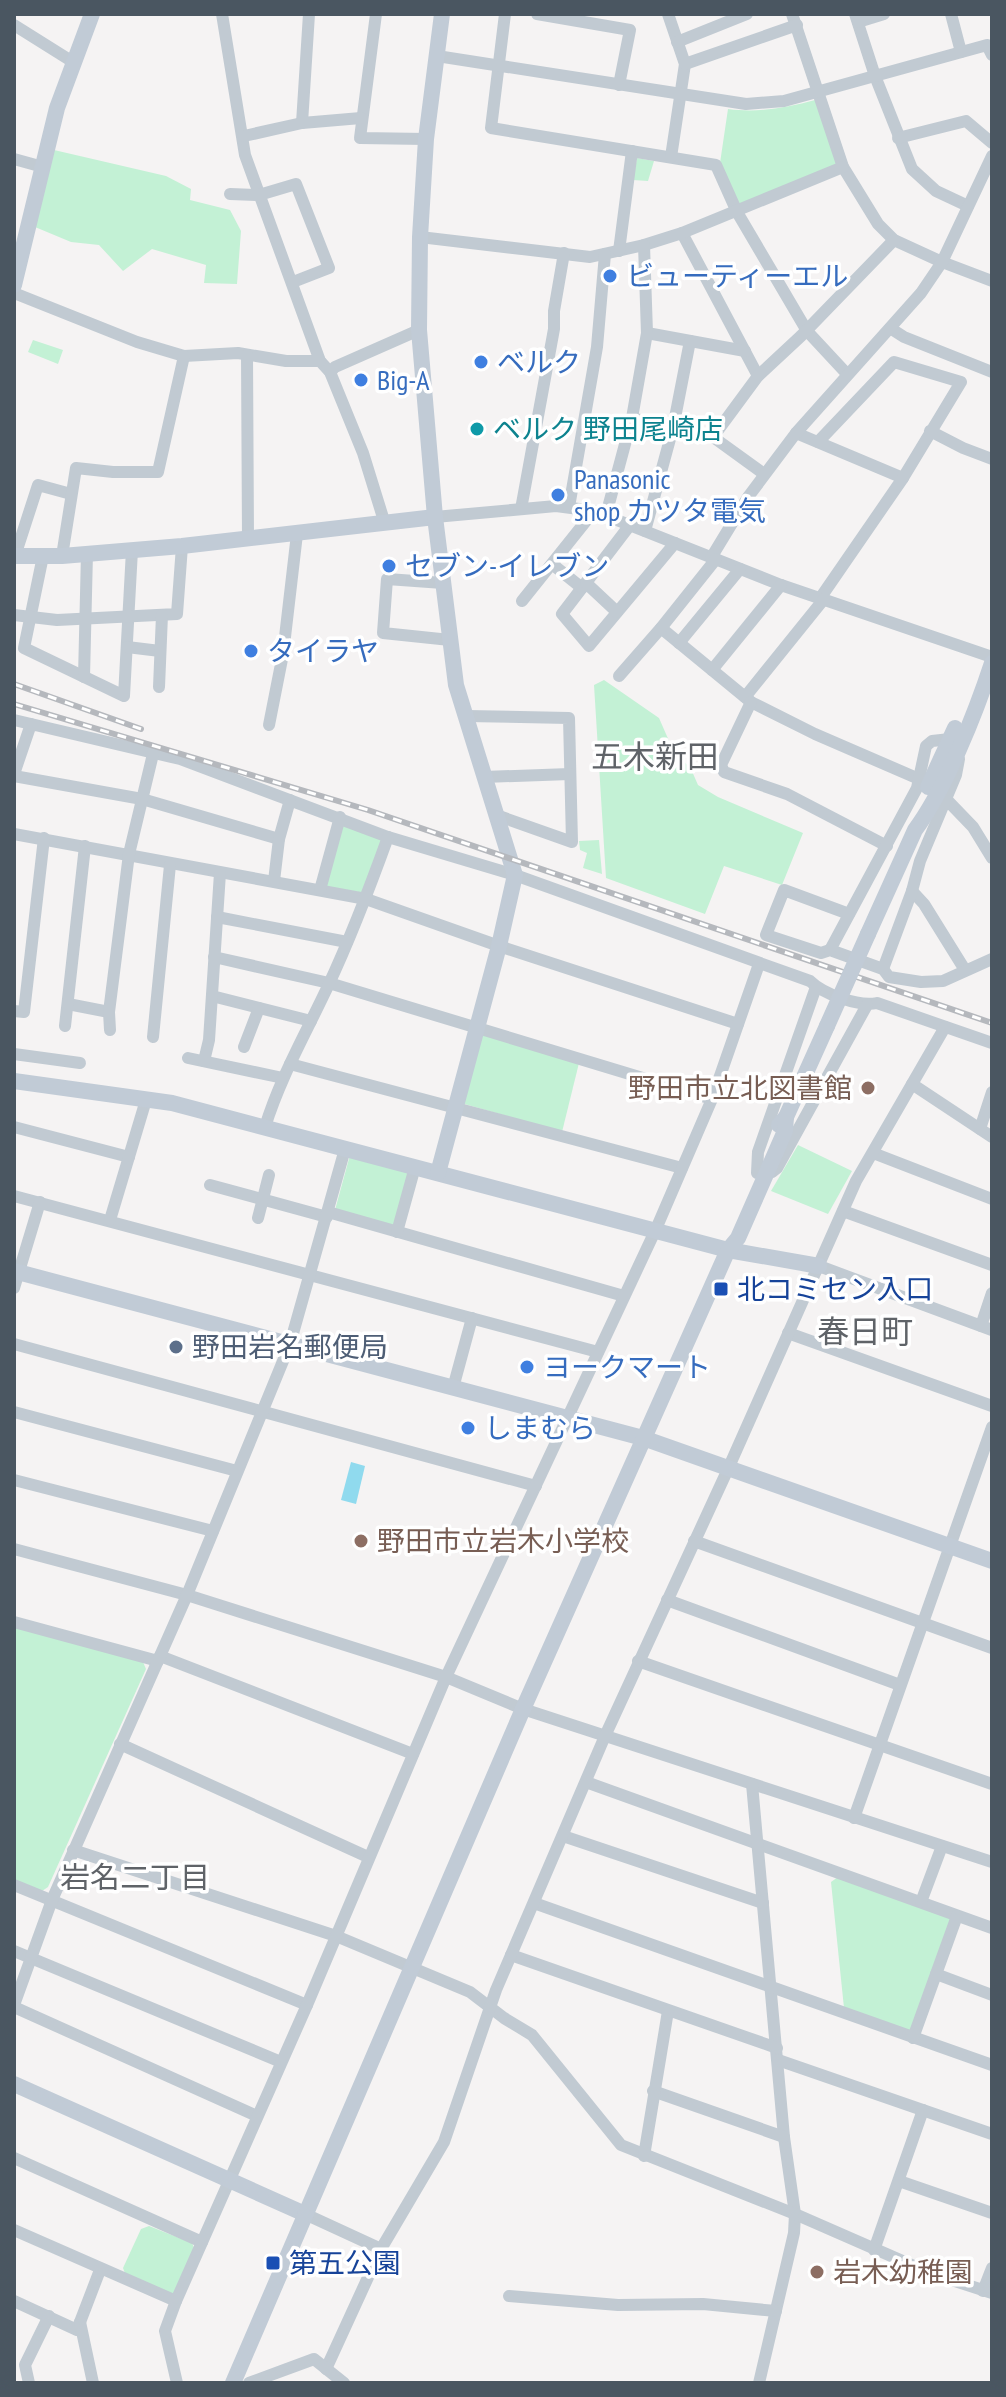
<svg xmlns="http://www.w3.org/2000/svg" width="1006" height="2397" font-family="'PT Sans Narrow','Noto Sans JP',sans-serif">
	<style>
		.green { fill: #c3f1d5 }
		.water { fill: #90daee }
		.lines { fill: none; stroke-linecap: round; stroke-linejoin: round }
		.street { stroke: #c1cad2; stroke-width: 12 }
		.secondary { stroke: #c1cbd6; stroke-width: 16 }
		.rail-casing { stroke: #b5b8bd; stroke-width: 6 }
		.rail { stroke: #fff; stroke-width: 3; stroke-dasharray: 9; stroke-linecap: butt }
		.secondary-bridge { stroke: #c1cbd6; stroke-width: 16 }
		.shop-dot { fill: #3f7fe0; stroke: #fff; stroke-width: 3 }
		.culture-dot { fill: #0f9aa8; stroke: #fff; stroke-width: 3 }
		.education-dot { fill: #8d6e63; stroke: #fff; stroke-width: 3 }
		.transit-dot { fill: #1a4fb4; stroke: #fff; stroke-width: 3 }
		.service-dot { fill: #5c6f8a; stroke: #fff; stroke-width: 3 }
		.labels { text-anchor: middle; stroke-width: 7; stroke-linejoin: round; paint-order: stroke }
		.shop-label { font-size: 28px; fill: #366cbe; stroke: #fff; text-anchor: start }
		.culture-label { font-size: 28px; fill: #0d838f; stroke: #fff; text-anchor: start }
		.education-label { font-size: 28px; fill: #785e54; stroke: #fff; text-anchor: start }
		.transit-label { font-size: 28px; fill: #164399; stroke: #fff; text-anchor: start }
		.service-label { font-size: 28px; fill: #4e5e75; stroke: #fff; text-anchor: start }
		.neighbourhood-label { font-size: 30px; fill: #5f6368; stroke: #fff }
		.quarter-label { font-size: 32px; fill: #5f6368; stroke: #fff }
	</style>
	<rect width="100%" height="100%" fill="#f5f3f3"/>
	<!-- green -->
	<g class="green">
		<path d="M815,100L838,164L740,205L720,163L728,109C758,113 786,108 815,100Z"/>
		<path d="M54,150L166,176L191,189L190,200L230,210L241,231L237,284L204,283L206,265L152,249L123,271L99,245L71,242L35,227Z"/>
		<path d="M637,158L654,161L648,181L633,180Z"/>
		<path d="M33,340L63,350L58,364L28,352Z"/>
		<path d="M604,680L659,718L673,750L691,769L698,785L718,797L803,833L782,885L724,866L705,914L606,878L594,685Z"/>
		<path d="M342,822L383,838L364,893L324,886Z"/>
		<path d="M599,840L602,874L583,868L587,853L580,850L579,841Z"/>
		<path d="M481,1034L579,1063L562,1132L461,1103Z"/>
		<path d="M798,1145L852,1171L828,1214L771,1191Z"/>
		<path d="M350,1155L410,1170L395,1226L335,1210Z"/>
		<path d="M14,1627L143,1662L146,1669L48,1887L42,1891L14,1880Z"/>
		<path d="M838,1877L952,1918L910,2031L844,2008L831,1882Z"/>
		<path d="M149,2226L192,2243L195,2250L176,2294L170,2295L126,2276L123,2268L141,2229Z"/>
	</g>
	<!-- water -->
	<path class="water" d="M351,1462L365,1466L356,1504L341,1500Z"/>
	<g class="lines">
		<!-- street -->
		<g class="street">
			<path d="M222,14L245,155L320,361L330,372L363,453L385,524"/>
			<path d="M376,14L360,138L426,139"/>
			<path d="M505,14L491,128L716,165L737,212L807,331L847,374"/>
			<path d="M537,14L630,30L619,85"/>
			<path d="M668,14L685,64L671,157"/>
			<path d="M792,14L843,167L878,224L894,240L942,262L992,281"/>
			<path d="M855,14L875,76L912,169L936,191L968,206"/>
			<path d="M951,14L961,52"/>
			<path d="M858,22L884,14"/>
			<path d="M14,25L73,62"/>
			<path d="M677,42L747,14"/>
			<path d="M437,56L746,104L784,101L987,45L992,55"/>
			<path d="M685,64L797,25"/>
			<path d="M302,123L309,14"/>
			<path d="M244,136L302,123L361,118"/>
			<path d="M898,138L966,121L992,143"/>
			<path d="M14,159L43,167"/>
			<path d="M230,194L259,195L296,184L329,268L293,282"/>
			<path d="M682,233L758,376"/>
			<path d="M420,237L590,257L644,245L682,233L843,167"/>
			<path d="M619,251L632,151"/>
			<path d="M14,293L137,342L184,356L238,353L286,361H320"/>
			<path d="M890,328L904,337L992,372"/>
			<path d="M647,333L745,351"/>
			<path d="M247,355L248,538"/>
			<path d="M330,372L335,367L419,330"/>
			<path d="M632,418L713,437L764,474"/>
			<path d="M930,431L963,448L992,459"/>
			<path d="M796,433L903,478"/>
			<path d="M713,437L758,376L801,336L894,240"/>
			<path d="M818,442L894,362L961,382L903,478L821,597"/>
			<path d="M569,507L597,347L605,254"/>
			<path d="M521,509L554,329V311L564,253"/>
			<path d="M606,515L632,418L647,333L644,245"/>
			<path d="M435,517L556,506L594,511L781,585L992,657"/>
			<path d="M630,525L562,614L589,646L675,543"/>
			<path d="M645,531L673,428L690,341"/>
			<path d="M15,556L38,485L71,494"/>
			<path d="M43,556L24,648L124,696L132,550"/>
			<path d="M62,556L76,468L113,472H158L184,356"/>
			<path d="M711,558L748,497L796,433L921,293L942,262L992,156"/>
			<path d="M552,564L582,588"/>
			<path d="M443,583L387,579L383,633L450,640"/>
			<path d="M586,583L617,612"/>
			<path d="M522,601L594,511"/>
			<path d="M14,615L57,620L177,614L182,546"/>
			<path d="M661,628L751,702L815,734L919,779"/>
			<path d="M679,643L740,569"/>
			<path d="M127,647L160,651"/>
			<path d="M712,670L781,585"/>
			<path d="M619,676L661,628L716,559"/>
			<path d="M84,677L87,553"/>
			<path d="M159,687L162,615"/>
			<path d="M745,697L824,599"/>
			<path d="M751,702L721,765L724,772L787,794L887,846"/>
			<path d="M466,716L569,718L572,842L496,815"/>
			<path d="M14,720L31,724"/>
			<path d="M269,725L283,654L297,534"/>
			<path d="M14,774L31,724L180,759L388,837L515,875L810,981C823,994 859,1007 877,1003L992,1043"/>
			<path d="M14,776L142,799L279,839"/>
			<path d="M484,777L570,774"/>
			<path d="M946,799L973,827L992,858"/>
			<path d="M14,834L366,899L499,946L738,1024"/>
			<path d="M274,881L279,839L290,800"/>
			<path d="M320,890L340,817"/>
			<path d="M912,891L924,904L965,970"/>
			<path d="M849,914L784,890L766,935L821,953L830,950L883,969L889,977L921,982L943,981L992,959"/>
			<path d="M217,917L347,942"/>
			<path d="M830,950L917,788L926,746L932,741L950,739"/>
			<path d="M214,957L329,983L712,1099"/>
			<path d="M883,969L912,891L920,861L956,775L959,759"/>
			<path d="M212,996L311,1021"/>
			<path d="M68,1004L109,1012"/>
			<path d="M14,1011L24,1012L44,838"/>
			<path d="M65,1026L85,846"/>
			<path d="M110,1030L109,1012L129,854L153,754"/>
			<path d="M153,1037L170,865"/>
			<path d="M244,1047L259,1008"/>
			<path d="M14,1054L80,1063"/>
			<path d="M188,1058L283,1078"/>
			<path d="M204,1061L209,1040L220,873"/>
			<path d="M290,1064L682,1168"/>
			<path d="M912,1084L992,1137"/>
			<path d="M14,1127L129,1157"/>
			<path d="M265,1127C280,1078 306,1033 328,986C351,937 370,887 388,837"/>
			<path d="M980,1129L992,1092"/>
			<path d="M873,1153L992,1199"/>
			<path d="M772,1172L777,1168L867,1005"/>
			<path d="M757,1173L758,1152L816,987"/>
			<path d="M210,1185L327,1217"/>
			<path d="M14,1196L598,1352"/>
			<path d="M843,1211L992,1265"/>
			<path d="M328,1212L624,1296"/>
			<path d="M258,1218L269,1175"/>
			<path d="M110,1220L146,1100"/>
			<path d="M397,1232L415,1167"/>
			<path d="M819,1266L992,1330"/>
			<path d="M14,1288L40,1202"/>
			<path d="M981,1326L992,1293"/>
			<path d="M788,1333L992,1406"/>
			<path d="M14,1344L536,1486"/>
			<path d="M453,1388L472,1318"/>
			<path d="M14,1412L237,1471"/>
			<path d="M14,1480L213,1531"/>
			<path d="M694,1541L992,1648"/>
			<path d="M14,1549L187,1595L446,1677L523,1709L992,1862"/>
			<path d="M667,1600L900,1685"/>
			<path d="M14,1622L158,1661"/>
			<path d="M160,1656L413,1754"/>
			<path d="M638,1661L992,1784"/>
			<path d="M120,1744L368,1857"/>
			<path d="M586,1782L992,1928"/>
			<path d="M752,1784L784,2137L795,2214L794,2233L759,2383"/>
			<path d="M854,1818L992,1427"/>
			<path d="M563,1836L763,1903"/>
			<path d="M73,1850L336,1936L470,1992L504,2018L532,2035L621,2145L795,2214L930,2273L992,2293"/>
			<path d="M14,1885L307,2005"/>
			<path d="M921,1902L942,1846"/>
			<path d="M534,1903L992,2065"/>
			<path d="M14,1951L281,2062"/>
			<path d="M511,1955L777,2048"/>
			<path d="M936,1974L992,1995"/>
			<path d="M14,2005L52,1900L187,1595L290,1344L345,1149"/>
			<path d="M14,2007L257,2116"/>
			<path d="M913,2038L957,1916"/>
			<path d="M778,2060L992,2134"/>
			<path d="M653,2091L784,2137"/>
			<path d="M644,2156L668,2011"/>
			<path d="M14,2158L202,2242"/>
			<path d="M899,2181L992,2213"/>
			<path d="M305,2214L381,2249"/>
			<path d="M14,2230L176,2301"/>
			<path d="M874,2250L923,2110"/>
			<path d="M983,2291L992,2268"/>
			<path d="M509,2296L618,2305L703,2304L776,2311"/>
			<path d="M14,2301L77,2330L100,2270"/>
			<path d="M80,2322L93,2383"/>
			<path d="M326,2369L381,2249L444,2142L496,1990L605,1736L728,1469L856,1181L945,1027"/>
			<path d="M29,2383L25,2365L49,2316"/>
			<path d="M177,2383L165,2331L176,2301L307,2005L446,1677L656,1229L712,1099L759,964"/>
			<path d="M249,2383L314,2359L344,2383"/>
		</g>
		<!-- secondary -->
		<g class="secondary">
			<path d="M14,285L57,108L92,14"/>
			<path d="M14,556H62L182,546L435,517"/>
			<path d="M928,787L955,728"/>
			<path d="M868,934L915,830C946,788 976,712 992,663"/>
			<path d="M14,1081L172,1103L728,1250L819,1266"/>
			<path d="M779,1125L786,1117L827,1026"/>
			<path d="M438,1173L499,946L515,875L456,685L435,517L419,330L420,237L426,139L442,14"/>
			<path d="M14,1271L643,1438L992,1561"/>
			<path d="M14,2084L305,2214"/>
			<path d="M233,2383L523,1709L728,1250L738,1238L785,1131L786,1117"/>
		</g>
		<!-- rail casing -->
		<g class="rail-casing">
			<g id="rail">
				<path d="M14,684L141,729"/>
				<path d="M14,704L368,810L992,1023"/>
			</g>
		</g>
		<!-- rail -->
		<use href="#rail" class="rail"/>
		<!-- secondary-bridge -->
		<path class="secondary-bridge" d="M827,1026L868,934"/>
	</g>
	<!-- markers -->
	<g class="shop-dot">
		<circle cx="610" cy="276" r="8"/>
		<circle cx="481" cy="362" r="8"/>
		<circle cx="361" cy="380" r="8"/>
		<circle cx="558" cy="495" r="8"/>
		<circle cx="389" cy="566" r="8"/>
		<circle cx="251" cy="651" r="8"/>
		<circle cx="527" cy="1367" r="8"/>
		<circle cx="468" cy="1428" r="8"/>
	</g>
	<circle class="culture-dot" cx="477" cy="429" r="8"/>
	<g class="education-dot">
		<circle cx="868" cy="1088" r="8"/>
		<circle cx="361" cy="1541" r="8"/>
		<circle cx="817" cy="2272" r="8"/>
	</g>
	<g class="transit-dot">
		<rect x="713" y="1281" width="16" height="16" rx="4"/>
		<rect x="265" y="2255" width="16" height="16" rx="4"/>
	</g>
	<circle class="service-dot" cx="176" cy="1347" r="8"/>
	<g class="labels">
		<!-- shop labels -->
		<g class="shop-label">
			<text x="626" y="286">ビューティーエル</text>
			<text x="497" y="372">ベルク</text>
			<text x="377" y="390">Big-A</text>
			<text x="574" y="489">Panasonic<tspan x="574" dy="32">shop カツタ電気</tspan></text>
			<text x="405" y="576">セブン-イレブン</text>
			<text x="267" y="661">タイラヤ</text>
			<text x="543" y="1377">ヨークマート</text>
			<text x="484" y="1438">しまむら</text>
		</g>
		<!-- culture labels -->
		<g class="culture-label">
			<text x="493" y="439">ベルク 野田尾崎店</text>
		</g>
		<!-- education labels -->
		<g class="education-label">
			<text x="852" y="1098" text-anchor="end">野田市立北図書館</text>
			<text x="377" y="1551">野田市立岩木小学校</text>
			<text x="833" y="2282">岩木幼稚園</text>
		</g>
		<!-- transit labels -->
		<g class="transit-label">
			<text x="737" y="1299">北コミセン入口</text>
			<text x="289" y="2273">第五公園</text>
		</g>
		<!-- service labels -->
		<g class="service-label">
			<text x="192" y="1357">野田岩名郵便局</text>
		</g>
		<!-- neighbourhood labels -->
		<g class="neighbourhood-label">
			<text x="135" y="1888">岩名二丁目</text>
		</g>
		<!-- quarter labels -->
		<g class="quarter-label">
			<text x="655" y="768">五木新田</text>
			<text x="865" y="1343">春日町</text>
		</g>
	</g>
	<!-- border -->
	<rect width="1006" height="2397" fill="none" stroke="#4a5661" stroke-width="32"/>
</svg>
